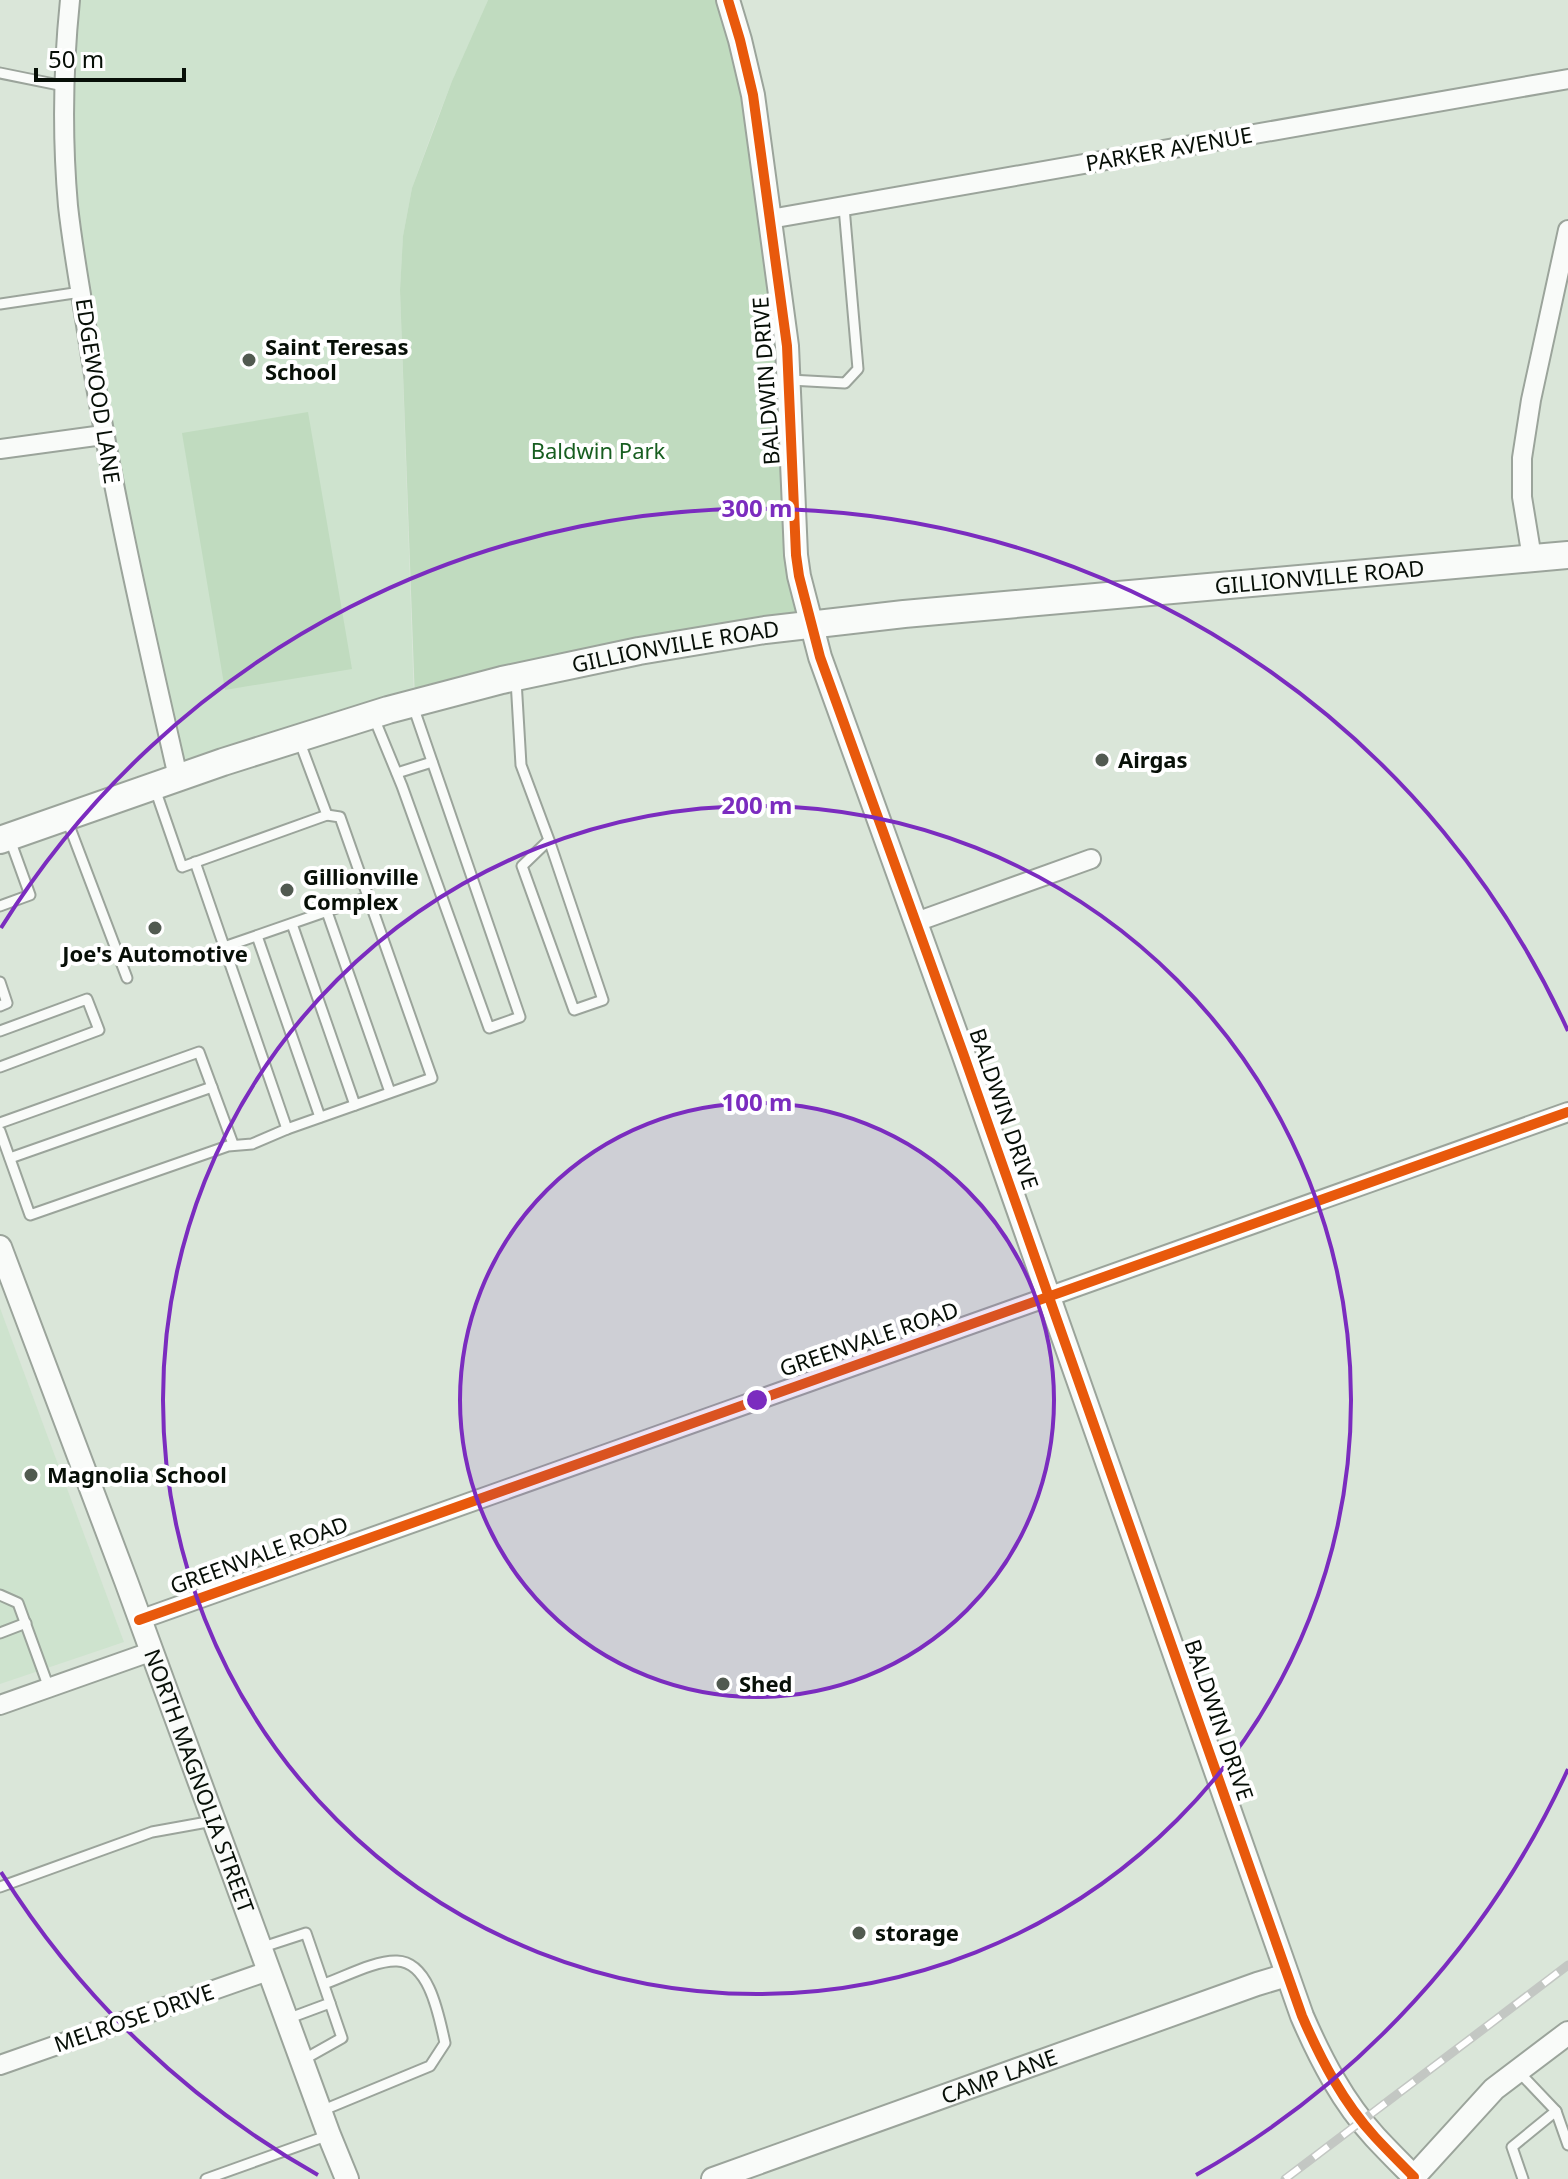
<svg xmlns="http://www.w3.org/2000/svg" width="1568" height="2179" font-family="'Noto Sans',sans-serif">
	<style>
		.built { fill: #cee3ce }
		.green { fill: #c0dbbf }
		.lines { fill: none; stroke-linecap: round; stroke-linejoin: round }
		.service-casing { stroke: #9ba49b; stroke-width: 13 }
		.minor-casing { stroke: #9ba49b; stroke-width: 22 }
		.tertiary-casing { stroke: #9ba49b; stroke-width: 26 }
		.secondary-casing { stroke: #9ba49b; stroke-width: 30 }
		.service { stroke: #f9fbf9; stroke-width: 9 }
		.minor { stroke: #f9fbf9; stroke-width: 18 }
		.tertiary { stroke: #f9fbf9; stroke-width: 22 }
		.secondary { stroke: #f9fbf9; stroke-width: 26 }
		.rail-casing { stroke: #c3c7c3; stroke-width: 9 }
		.rail { stroke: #fff; stroke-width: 6; stroke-dasharray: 18; stroke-linecap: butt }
		.cycleway-casing { stroke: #fff; stroke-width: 15 }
		.cycleway { stroke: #e8590c; stroke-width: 10 }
		.ring { fill: none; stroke: #7b2cbf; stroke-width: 4 }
		.poi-dot { fill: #515a50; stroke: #fff; stroke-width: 3 }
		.labels { text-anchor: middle; stroke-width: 8; stroke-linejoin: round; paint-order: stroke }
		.street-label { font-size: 22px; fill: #070f07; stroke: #fff }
		.poi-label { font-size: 22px; font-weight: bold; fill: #070f07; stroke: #fff; text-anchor: start }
		.park-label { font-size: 22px; fill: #175e20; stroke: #fff }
		.centre { fill: #7b2cbf; stroke: #fff; stroke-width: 4 }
		.ring-label { font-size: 24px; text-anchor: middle; font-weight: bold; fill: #7b2cbf; stroke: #fff; stroke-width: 8; stroke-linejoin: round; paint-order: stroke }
	</style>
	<rect width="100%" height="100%" fill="#dae6d9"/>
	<!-- built -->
	<g class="built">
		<path d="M76,0H488L452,81L433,130L412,188L403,236L400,290L414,700L180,774L107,429L72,210L67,84Z"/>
		<path d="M0,1308L124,1642L0,1684Z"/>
	</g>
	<!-- green -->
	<g class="green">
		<path d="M488,0H726L752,95L809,623L415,700L400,290L403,236L412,188L452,81Z"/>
		<path d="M308,412L352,669L225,690L182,433Z"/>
	</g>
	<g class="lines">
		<!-- service casing -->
		<g class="service-casing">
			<g id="service">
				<path d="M0,73L64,86"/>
				<path d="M0,304L81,292"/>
				<path d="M790,380L845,383L858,369L844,207"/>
				<path d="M516,680L521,765L549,840L603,1000L574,1010L522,866L549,840"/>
				<path d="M374,718L402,786L489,1028L520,1017L413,706"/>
				<path d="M397,773L432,762"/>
				<path d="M155,789L182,867L327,815L299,740"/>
				<path d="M67,820L127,978"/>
				<path d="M195,862L287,1129L432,1078L340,817L327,815"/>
				<path d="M0,906L30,895L9,837"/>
				<path d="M327,912L390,1092"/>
				<path d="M292,924L355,1105"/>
				<path d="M257,936L320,1117"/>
				<path d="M224,947L368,897"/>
				<path d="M0,982L7,1003L0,1006"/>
				<path d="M0,1031L87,999L99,1030L0,1067"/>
				<path d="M0,1123L199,1052L233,1144"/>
				<path d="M0,1131L30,1215L228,1146L252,1144L287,1129"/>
				<path d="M10,1158L212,1087"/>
				<path d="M0,1595L18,1603L49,1688"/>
				<path d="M0,1633L26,1623"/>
				<path d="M0,1887L152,1832L213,1821"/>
				<path d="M260,1948L306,1933L330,2003L287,2019"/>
				<path d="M301,2061L342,2038L330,2003"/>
				<path d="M1518,2071L1556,2111L1512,2147L1523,2179"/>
				<path d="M321,2111L430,2066L445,2043C439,2017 430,1962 397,1961C376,1960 344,1977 324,1984"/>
				<path d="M1556,2111L1568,2145"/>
				<path d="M206,2179L329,2135"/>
			</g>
		</g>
		<!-- minor casing -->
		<g class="minor-casing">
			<g id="minor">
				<path d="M70,0C63,68 62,137 68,206C73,252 82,298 89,344C112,490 145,633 178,777"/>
				<path d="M770,219L1568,79"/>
				<path d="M0,449L103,435"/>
				<path d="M1532,558L1522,497V458L1531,400L1568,230"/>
				<path d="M916,922L1091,859"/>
				<path d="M139,1620L1568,1112"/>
				<path d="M0,1705L150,1652"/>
				<path d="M0,2065L268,1971"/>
			</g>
		</g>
		<!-- tertiary casing -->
		<g class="tertiary-casing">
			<g id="tertiary">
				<path d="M728,0L740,40L753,95L787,346L796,555L799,576L820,657L963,1053L1302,2016C1321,2060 1343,2102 1375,2137C1388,2151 1401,2164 1414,2177"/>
				<path id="s1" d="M0,1247L126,1581L329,2135L347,2179"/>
				<path id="s2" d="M713,2179L1257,1984L1287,1975"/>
				<path d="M1412,2179L1494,2089L1568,2033"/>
			</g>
		</g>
		<!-- secondary casing -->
		<g class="secondary-casing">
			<g id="secondary">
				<path id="s3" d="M0,840L223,762L388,710L502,680L639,651L765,630L904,614L1568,555"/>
			</g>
		</g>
		<!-- service -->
		<use href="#service" class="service"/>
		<!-- minor -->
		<use href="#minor" class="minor"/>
		<!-- tertiary -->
		<use href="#tertiary" class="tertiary"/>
		<!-- secondary -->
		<use href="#secondary" class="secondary"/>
		<!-- rail casing -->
		<g class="rail-casing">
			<path id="rail" d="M1285,2179L1568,1965"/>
		</g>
		<!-- rail -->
		<use href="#rail" class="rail"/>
		<!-- cycleway casing -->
		<g class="cycleway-casing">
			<g id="cycleway">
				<path d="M728,0L740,40L753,95L787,346L796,555L799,576L820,657L963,1053L1302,2016C1321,2060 1343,2102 1375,2137C1388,2151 1401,2164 1414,2177L1412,2179"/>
				<path d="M139,1620L1568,1112"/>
			</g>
		</g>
		<!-- cycleway -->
		<use href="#cycleway" class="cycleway"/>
	</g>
	<!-- distance rings -->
	<circle cx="757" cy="1400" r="297" fill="#7b2cbf" fill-opacity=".12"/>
	<g class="ring">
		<circle cx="757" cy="1400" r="297"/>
		<circle cx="757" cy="1400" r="594"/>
		<path d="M1568 1769A891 891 0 0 1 1196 2175M318 2175A891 891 0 0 1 1 1872M1 928A891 891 0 0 1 1568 1031"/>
	</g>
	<!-- markers -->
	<g class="poi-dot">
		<circle cx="249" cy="360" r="8"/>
		<circle cx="1102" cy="760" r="8"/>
		<circle cx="287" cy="890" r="8"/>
		<circle cx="155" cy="928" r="8"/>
		<circle cx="31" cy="1475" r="8"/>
		<circle cx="723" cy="1684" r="8"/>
		<circle cx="859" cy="1933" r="8"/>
	</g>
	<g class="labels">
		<!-- street labels -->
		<g class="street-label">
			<text transform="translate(1169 149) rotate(-10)" y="8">PARKER AVENUE</text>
			<text transform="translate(766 381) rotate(-94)" y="8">BALDWIN DRIVE</text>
			<text transform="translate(98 391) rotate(81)" y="8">EDGEWOOD LANE</text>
			<text dy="8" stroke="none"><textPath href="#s3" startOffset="1352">GILLIONVILLE ROAD</textPath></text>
			<text dy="8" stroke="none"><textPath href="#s3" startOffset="704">GILLIONVILLE ROAD</textPath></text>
			<text transform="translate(1004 1109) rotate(71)" y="8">BALDWIN DRIVE</text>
			<text transform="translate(869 1339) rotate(-19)" y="8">GREENVALE ROAD</text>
			<text transform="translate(259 1555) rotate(-20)" y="8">GREENVALE ROAD</text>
			<text transform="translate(1219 1720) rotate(71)" y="8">BALDWIN DRIVE</text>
			<text dy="8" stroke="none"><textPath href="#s1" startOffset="570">NORTH MAGNOLIA STREET</textPath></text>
			<text transform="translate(134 2018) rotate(-19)" y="8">MELROSE DRIVE</text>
			<text dy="8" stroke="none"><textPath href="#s2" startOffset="304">CAMP LANE</textPath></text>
		</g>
		<!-- poi labels -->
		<g class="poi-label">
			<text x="265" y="355">Saint Teresas<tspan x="265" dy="25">School</tspan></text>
			<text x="1118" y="768">Airgas</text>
			<text x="303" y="885">Gillionville<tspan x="303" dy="25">Complex</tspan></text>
			<text x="155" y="962" text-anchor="middle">Joe's Automotive</text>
			<text x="47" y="1483">Magnolia School</text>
			<text x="739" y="1692">Shed</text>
			<text x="875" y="1941">storage</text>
		</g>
		<!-- park labels -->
		<g class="park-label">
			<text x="598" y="459">Baldwin Park</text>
		</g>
	</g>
	<circle cx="757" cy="1400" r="12" class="centre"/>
	<g class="ring-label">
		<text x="757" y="517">300 m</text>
		<text x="757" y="814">200 m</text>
		<text x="757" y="1111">100 m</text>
	</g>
	<!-- scale -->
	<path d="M36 68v12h148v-12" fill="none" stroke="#070f07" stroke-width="4"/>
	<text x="48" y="68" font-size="24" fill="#070f07" stroke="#ffffff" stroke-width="6" paint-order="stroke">50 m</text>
</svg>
